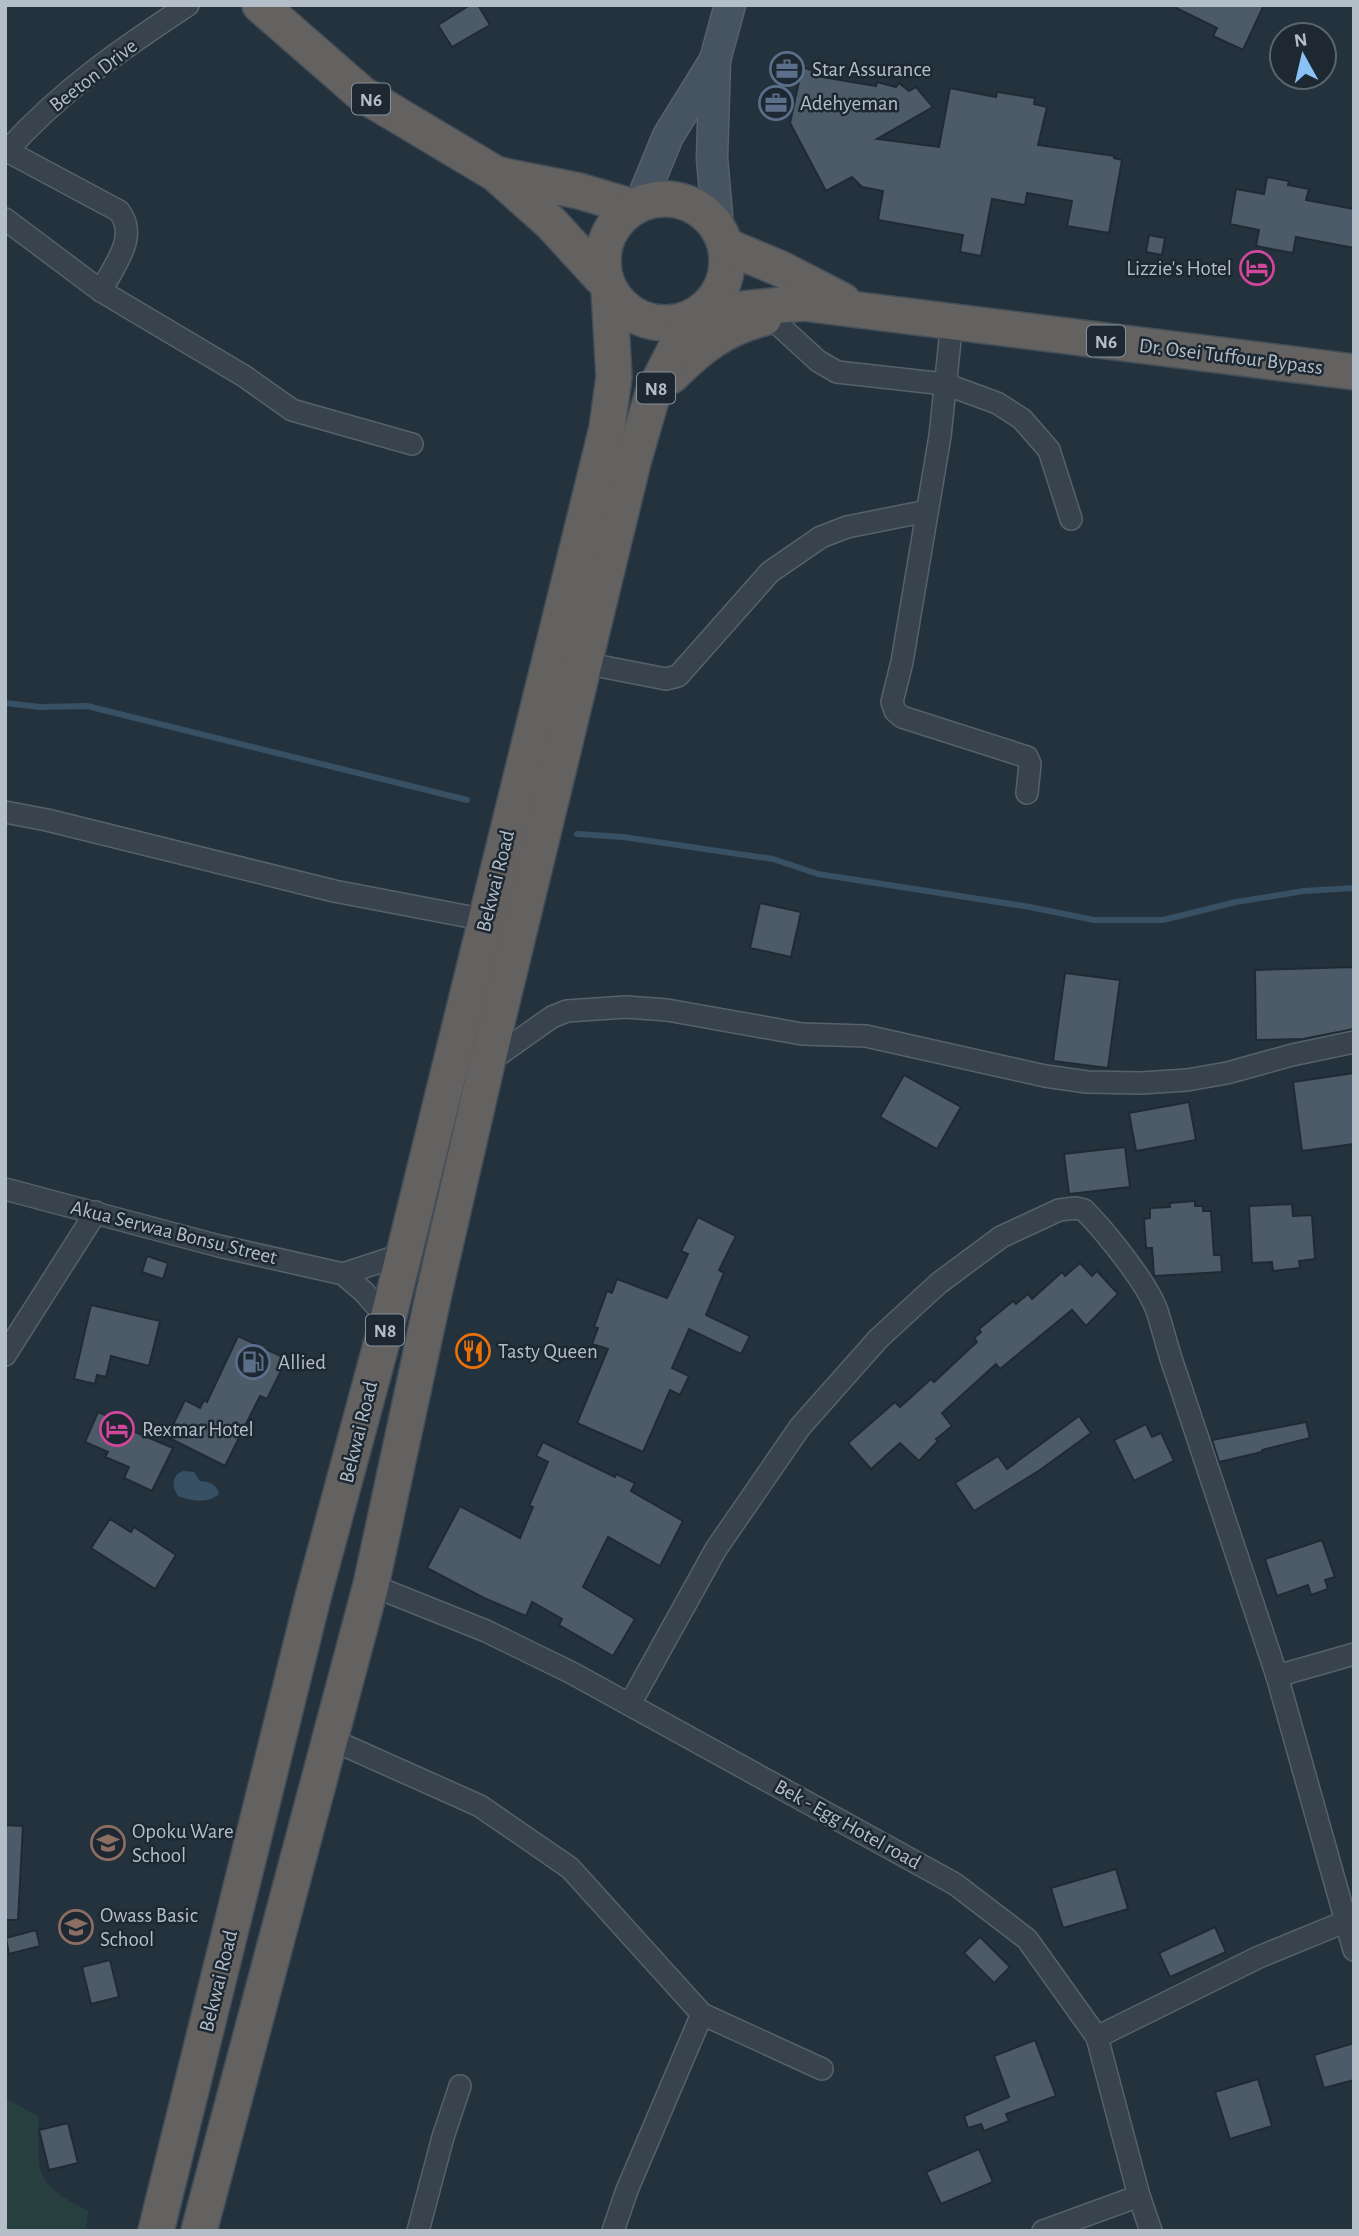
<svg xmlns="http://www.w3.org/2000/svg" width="1359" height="2236" font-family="'Alegreya Sans',sans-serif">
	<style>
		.green { fill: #27403f }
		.water { fill: #385064 }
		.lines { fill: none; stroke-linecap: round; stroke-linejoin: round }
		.stream { stroke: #385064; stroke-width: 6 }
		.building { fill: #4d5b68; stroke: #1f2a34; stroke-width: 2 }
		.minor-casing { stroke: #56616b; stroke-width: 24 }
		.secondary-casing { stroke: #56616b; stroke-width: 33 }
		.trunk-casing { stroke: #434e58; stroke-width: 38 }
		.minor { stroke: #38434d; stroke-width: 21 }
		.secondary { stroke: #465360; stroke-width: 30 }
		.trunk { stroke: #646261; stroke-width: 35 }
		.labels { text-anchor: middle; stroke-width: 5; stroke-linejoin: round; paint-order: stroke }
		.shield { fill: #1d2832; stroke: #86919b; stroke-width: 2 }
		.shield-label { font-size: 19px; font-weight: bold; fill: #b3bec8 }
		.poi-label { font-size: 21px; fill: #b3bec8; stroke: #1d2832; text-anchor: start }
		.street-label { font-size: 21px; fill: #b3bec8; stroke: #1d2832 }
	</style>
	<rect width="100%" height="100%" fill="#24323d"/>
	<!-- green -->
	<path class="green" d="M5,2098L39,2117C38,2176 33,2182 88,2211L86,2231H5Z"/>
	<!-- water -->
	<path class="water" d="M183,1471L194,1472L200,1481C208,1481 218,1485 219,1494C208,1504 191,1501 178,1496C172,1486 171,1476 183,1471Z"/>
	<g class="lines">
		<!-- stream -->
		<g class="stream">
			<path d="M5,703L40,707L87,706L467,800"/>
			<path d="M577,834L623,837L773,859L818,874L1030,907L1094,920H1163L1236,902L1304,891L1354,888"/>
		</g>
	</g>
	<!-- building -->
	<g class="building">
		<path d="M470,5H478L490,25L452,47L438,25Z"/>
		<path d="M1170,5H1264L1243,50L1213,36L1217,28Z"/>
		<path d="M802,67L817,72L816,76L876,86L877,82L896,87L899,83L909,91L916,87L933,107L877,139L939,147L950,88L996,97L997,92L1035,98L1034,104L1047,107L1038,145L1115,156L1114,158L1122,160L1109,233L1067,226L1072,201L1027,193L1025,205L992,199L981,256L960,252L963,235L878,220L883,191L862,187L852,177L826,191L790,123Z"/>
		<path d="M1267,177L1289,181L1288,185L1309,189L1306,200L1354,209V248L1296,237L1293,253L1256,246L1259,230L1230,224L1236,189L1264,194Z"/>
		<path d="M1149,235L1165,238L1162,255L1146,252Z"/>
		<path d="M760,903L801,912L791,957L750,948Z"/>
		<path d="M1354,967V1029L1303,1039L1256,1040L1255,970Z"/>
		<path d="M1065,973L1120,980L1108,1068L1053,1061Z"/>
		<path d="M1354,1073V1144L1302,1151L1293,1082Z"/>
		<path d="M904,1075L961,1107L937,1149L880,1117Z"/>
		<path d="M1189,1102L1196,1140L1136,1151L1129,1113Z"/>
		<path d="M1125,1147L1130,1187L1069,1194L1064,1154Z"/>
		<path d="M1195,1201V1206H1203V1211H1211L1214,1255H1221L1222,1272L1154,1276L1152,1248H1146L1144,1219L1150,1218V1208L1170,1207V1203Z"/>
		<path d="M1292,1204L1293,1216L1312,1215L1315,1259L1299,1261L1300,1268L1273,1271L1272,1262L1252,1263L1249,1206Z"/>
		<path d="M698,1217L736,1236L719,1270L724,1273L706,1315L750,1336L741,1354L689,1329L672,1368L689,1376L680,1395L670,1390L643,1452L577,1423L608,1349L592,1344L598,1328L594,1327L607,1291L612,1293L617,1279L667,1298L688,1254L681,1251Z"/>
		<path d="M147,1256L168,1263L163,1279L142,1272Z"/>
		<path d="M1080,1263L1092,1276L1097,1271L1118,1294L1086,1326L1072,1310L1000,1369L996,1364L942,1413L952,1426L936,1439L938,1441L919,1461L900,1443L871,1469L848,1443L895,1402L900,1407L931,1379L934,1382L977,1342L974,1338L981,1332L979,1329L1013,1301L1016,1304L1028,1294L1032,1299L1062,1272L1065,1276Z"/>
		<path d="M91,1305L160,1321L149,1366L111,1356L106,1377L97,1375L95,1384L74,1379Z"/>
		<path d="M238,1336L287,1359L267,1399L260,1396L225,1466L167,1437L185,1400L200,1408L204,1400L207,1402Z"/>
		<path d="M98,1412L117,1420L116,1424L173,1448L152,1491L124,1478L129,1467L105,1457L108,1452L85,1442Z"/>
		<path d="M1079,1416L1091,1433L1040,1470L974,1511L955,1483L998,1456L1007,1469Z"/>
		<path d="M1306,1422L1310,1438L1262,1450V1452L1219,1462L1212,1440Z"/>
		<path d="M1146,1424L1152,1437L1161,1433L1174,1461L1134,1481L1114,1440Z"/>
		<path d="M543,1442L615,1477L616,1474L635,1483L631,1491L683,1521L660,1566L608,1537L583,1587L635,1619L613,1656L559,1625L562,1619L532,1602L526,1616L484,1598L427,1568L460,1506L520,1538L533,1507L529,1506L548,1462L536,1456Z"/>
		<path d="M110,1519L131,1532L134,1527L176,1555L155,1589L91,1548Z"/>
		<path d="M1322,1540L1335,1577L1325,1580L1328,1589L1311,1595L1308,1585L1277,1596L1265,1559Z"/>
		<path d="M5,1825L23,1826L18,1920H5Z"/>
		<path d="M1116,1869L1128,1909L1063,1928L1051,1888Z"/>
		<path d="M1215,1927L1226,1952L1170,1977L1159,1953Z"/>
		<path d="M36,1930L40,1946L9,1954L6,1938Z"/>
		<path d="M980,1937L1010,1967L994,1983L964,1953Z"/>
		<path d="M110,1960L119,1997L91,2004L82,1967Z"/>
		<path d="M1035,2040L1056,2096L1006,2114L1009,2121L984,2131L981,2124L968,2128L964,2116L1009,2097L994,2056Z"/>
		<path d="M1354,2043V2080L1324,2088L1314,2055Z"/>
		<path d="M1258,2079L1272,2126L1230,2139L1215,2092Z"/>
		<path d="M68,2123L78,2163L49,2170L39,2130Z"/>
		<path d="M979,2149L993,2182L941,2204L926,2172Z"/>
	</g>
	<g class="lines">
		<!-- minor casing -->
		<g class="minor-casing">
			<g id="minor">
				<path d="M7,151L119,211C139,237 114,265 101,291"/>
				<path d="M5,153C60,91 120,50 188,5"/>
				<path d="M5,219L101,291L244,376L292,410L412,444"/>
				<path d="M769,316L818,361L837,372L945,384L997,403L1022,419L1049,450L1071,519"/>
				<path d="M952,321L940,436L902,662L892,702L895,711L902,717L1027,757L1030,764L1027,793"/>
				<path d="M584,663L666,679L678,676L770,572L821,537L847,527L927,511"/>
				<path d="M5,812L47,820L334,891L486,920"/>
				<path d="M487,1063L552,1017L567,1011L626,1007L667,1010L802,1034L866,1036L1045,1076L1087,1082L1141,1083L1187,1080L1227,1073L1292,1055L1354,1042"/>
				<path d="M5,1189L219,1246L343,1274L363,1291L388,1319"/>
				<path d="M343,1274L404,1254"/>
				<path d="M5,1355L96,1212"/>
				<path d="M371,1585L486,1631L572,1673L955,1884L1027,1939L1097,2037L1139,2196L1151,2231"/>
				<path d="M1277,1676L1354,1654"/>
				<path d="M630,1704L716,1549L800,1427L879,1338L939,1283L1001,1237L1059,1210L1076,1208L1084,1210C1105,1231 1148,1284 1157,1311C1164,1332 1168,1352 1176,1373L1277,1676L1354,1950"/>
				<path d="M328,1738L480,1806L570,1868L702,2014L822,2069"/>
				<path d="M1097,2037L1259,1957L1354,1918"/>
				<path d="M418,2231L443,2137L460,2086"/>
				<path d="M613,2231L627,2190L702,2014"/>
				<path d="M1043,2231L1139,2196"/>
			</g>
		</g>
		<!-- secondary casing -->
		<g class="secondary-casing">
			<g id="secondary">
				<path d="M640,204L668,136L715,60"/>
				<path d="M718,227L712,158L715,60L730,5"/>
			</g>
		</g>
		<!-- trunk casing -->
		<g class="trunk-casing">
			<g id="trunk">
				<path d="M260,5L362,94L496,174L551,223L606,283"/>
				<path d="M499,175L579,191L633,207"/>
				<circle cx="665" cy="261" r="62"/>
				<path d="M726,246L781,269L843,301"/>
				<path d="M700,313L803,303L1354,372"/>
				<path d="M671,376C700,347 724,328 764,318"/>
				<path d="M156,2231L313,1597L388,1319L607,428L614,377L609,289"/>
				<path d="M199,2231L371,1585L434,1293L487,1063L633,462L653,393L691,318"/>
			</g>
		</g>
		<!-- minor -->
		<use href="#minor" class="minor"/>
		<!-- secondary -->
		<use href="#secondary" class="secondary"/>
		<!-- trunk -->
		<use href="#trunk" class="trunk"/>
	</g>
	<!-- icons -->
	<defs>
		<g id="office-ring" transform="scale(1.75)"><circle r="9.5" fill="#1d2832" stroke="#5c6f8a" stroke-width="1.5"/><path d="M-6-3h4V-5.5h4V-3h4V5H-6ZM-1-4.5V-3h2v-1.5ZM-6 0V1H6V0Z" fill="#5c6f8a"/></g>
		<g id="hotel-ring" transform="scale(1.75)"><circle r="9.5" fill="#1d2832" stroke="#d1479c" stroke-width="1.5"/><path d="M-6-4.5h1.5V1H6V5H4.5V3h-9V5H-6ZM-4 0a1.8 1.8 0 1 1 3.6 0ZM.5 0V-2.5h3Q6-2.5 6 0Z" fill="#d1479c"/></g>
		<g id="restaurant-ring" transform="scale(1.75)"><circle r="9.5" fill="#1d2832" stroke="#e8710a" stroke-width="1.5"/><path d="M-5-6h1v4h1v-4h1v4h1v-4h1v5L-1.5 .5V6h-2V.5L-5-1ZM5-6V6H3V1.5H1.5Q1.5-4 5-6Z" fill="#e8710a"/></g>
		<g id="fuel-ring" transform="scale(1.75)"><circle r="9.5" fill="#1d2832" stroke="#5c6f8a" stroke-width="1.5"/><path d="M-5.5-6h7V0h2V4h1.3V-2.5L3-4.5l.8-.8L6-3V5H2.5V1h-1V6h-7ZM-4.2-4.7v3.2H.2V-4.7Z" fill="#5c6f8a"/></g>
		<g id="school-ring" transform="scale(1.75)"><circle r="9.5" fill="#1d2832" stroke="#8d6e63" stroke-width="1.5"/><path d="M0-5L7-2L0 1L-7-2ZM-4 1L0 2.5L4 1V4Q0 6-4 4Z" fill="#8d6e63"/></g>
	</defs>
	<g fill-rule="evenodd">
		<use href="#office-ring" x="787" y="69"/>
		<use href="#office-ring" x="776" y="103"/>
		<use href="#hotel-ring" x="1257" y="268"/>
		<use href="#restaurant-ring" x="473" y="1351"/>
		<use href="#fuel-ring" x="253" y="1362"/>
		<use href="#hotel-ring" x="117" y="1429"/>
		<use href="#school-ring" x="108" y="1843"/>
		<use href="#school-ring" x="76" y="1927"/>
	</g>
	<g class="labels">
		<!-- shield labels -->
		<g class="shield">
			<rect x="352" y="83.5" width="38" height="31" rx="5"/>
			<rect x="1087" y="325.5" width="38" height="31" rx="5"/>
			<rect x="637" y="372.5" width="38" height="31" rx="5"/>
			<rect x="366" y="1314.5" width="38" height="31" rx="5"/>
		</g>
		<g class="shield-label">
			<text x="371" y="106">N6</text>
			<text x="1106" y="348">N6</text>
			<text x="656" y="395">N8</text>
			<text x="385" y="1337">N8</text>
		</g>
		<!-- poi labels -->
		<g class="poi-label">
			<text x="812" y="76">Star Assurance</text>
			<text x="800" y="110">Adehyeman</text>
			<text x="1232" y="275" text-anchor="end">Lizzie's Hotel</text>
			<text x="498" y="1358">Tasty Queen</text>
			<text x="278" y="1369">Allied</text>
			<text x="142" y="1436">Rexmar Hotel</text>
			<text x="132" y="1838">Opoku Ware<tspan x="132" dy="24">School</tspan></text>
			<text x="100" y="1922">Owass Basic<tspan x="100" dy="24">School</tspan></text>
		</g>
		<!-- street labels -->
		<g class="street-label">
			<text transform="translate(93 75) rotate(-38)" y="7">Beeton Drive</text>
			<text transform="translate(1231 356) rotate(7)" y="7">Dr. Osei Tuffour Bypass</text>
			<text transform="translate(495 881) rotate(-76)" y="7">Bekwai Road</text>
			<text transform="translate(174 1232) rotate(14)" y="7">Akua Serwaa Bonsu Street</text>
			<text transform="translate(358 1432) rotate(-76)" y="7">Bekwai Road</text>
			<text transform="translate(848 1824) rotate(29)" y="7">Bek - Egg Hotel road</text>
			<text transform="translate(218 1981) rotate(-76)" y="7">Bekwai Road</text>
		</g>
	</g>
	<!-- border -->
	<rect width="1359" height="2236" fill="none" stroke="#b3bec8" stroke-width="14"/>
	<!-- north arrow -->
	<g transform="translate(1303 56) rotate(352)"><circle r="33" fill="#1d2832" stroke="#59646e" stroke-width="2"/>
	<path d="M0-5L12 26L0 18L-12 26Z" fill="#8ac2f7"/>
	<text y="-10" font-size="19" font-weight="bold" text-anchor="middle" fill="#b3bec8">N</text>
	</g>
</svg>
